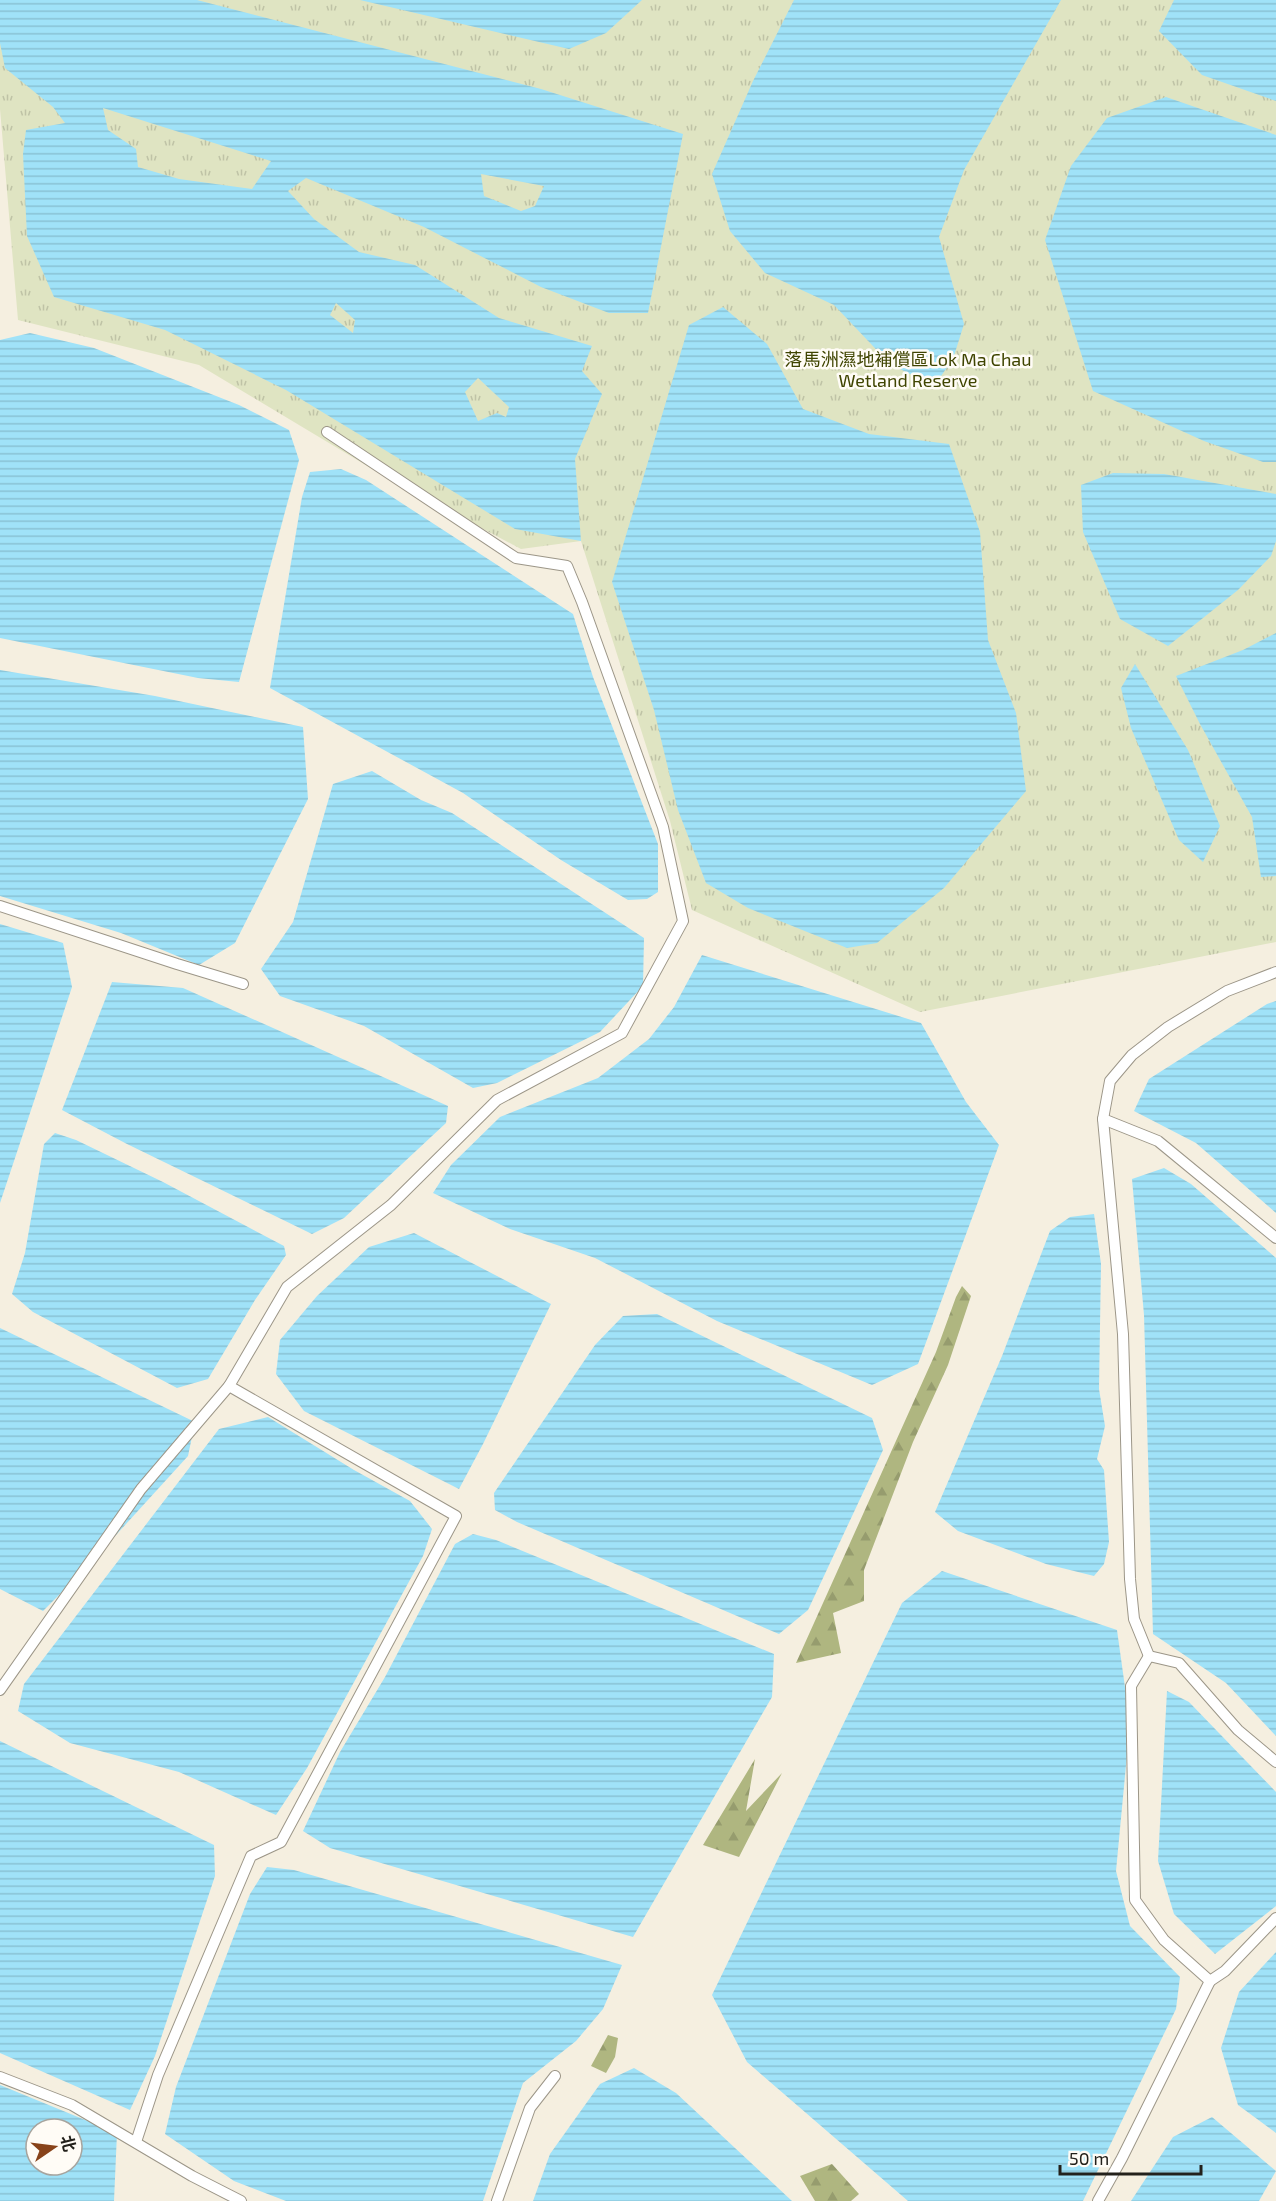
<svg xmlns="http://www.w3.org/2000/svg" width="1276" height="2201" font-family="'Exo 2','Noto Sans SC',sans-serif">
	<style>
		.forest { fill: url(#forest-firs) }
		.park { fill: url(#park-tufts) }
		.water { fill: url(#water-rules); fill-rule: evenodd }
		.lines { fill: none; stroke-linecap: round; stroke-linejoin: round }
		.lane-casing { stroke: #9c9688; stroke-width: 12 }
		.lane { stroke: #fff; stroke-width: 10 }
		.labels { text-anchor: middle; stroke-width: 5; stroke-linejoin: round; paint-order: stroke }
		.park-label { font-size: 18px; fill: #3f4401; stroke: #fffcf6 }
	</style>
	<defs>
		<pattern id="forest-firs" width="22" height="20" patternUnits="userSpaceOnUse" patternTransform="scale(1.5)"><rect width="22" height="20" fill="#afb680"/><path d="M5 1l3.5 6h-7zM16 11l3.5 6h-7z" fill="#969c6e"/></pattern>
		<pattern id="park-tufts" width="24" height="20" patternUnits="userSpaceOnUse" patternTransform="scale(1.5)"><rect width="24" height="20" fill="#dfe4c2"/><path d="M3 7l-1-3M5 7V3M7 7l1-3M15 17l-1-3M17 17v-4M19 17l1-3" fill="none" stroke="#bfc3a6"/></pattern>
		<pattern id="water-rules" width="6" height="5" patternUnits="userSpaceOnUse" patternTransform="scale(1.5)"><rect width="6" height="5" fill="#a0e2f8"/><path d="M0 2.5h6" fill="none" stroke="#8ac2d4"/></pattern>
	</defs>
	<rect width="100%" height="100%" fill="#f5efe0"/>
	<!-- forest -->
	<g class="forest">
		<path d="M962,1286L971,1296L948,1365L913,1442L864,1570V1601L833,1613L841,1653L796,1663L936,1352L956,1297Z"/>
		<path d="M755,1759L746,1811L782,1773L739,1857L703,1845Z"/>
		<path d="M608,2035L618,2038L615,2057L606,2073L591,2066Z"/>
		<path d="M832,2164L859,2194L851,2201H815L800,2176Z"/>
	</g>
	<!-- park -->
	<path class="park" d="M0,0H1276V942L920,1012L692,910L670,821L581,541L521,549L384,476L199,365L18,320L0,109Z"/>
	<!-- water -->
	<g class="water">
		<path d="M0,0H197L541,89L683,134L648,313H609L541,287L424,227L306,178L288,191L314,219L359,252L415,265L499,318L592,346L582,371L602,394L575,459L581,541L515,529L286,390L165,330L54,297L27,236L23,154L26,130L65,123L53,107L5,68L0,43ZM103,108L271,161L252,189L179,179L138,167L136,149L108,130ZM481,174L544,186L535,206L521,211L484,196ZM336,303L355,320L353,333L330,315ZM478,378L509,407L506,417L497,413L478,421L465,392Z"/>
		<path d="M360,0H642L606,33L569,49Z"/>
		<path d="M794,0H1061L964,170L939,237L964,324L953,359L934,386L890,364L834,305L765,273L730,231L712,174L753,81Z"/>
		<path d="M1174,0H1276V101L1202,75L1159,31Z"/>
		<path d="M1166,97L1276,135V462H1263L1204,441L1093,391L1045,240L1071,166L1107,118Z"/>
		<path d="M723,307L767,344L803,409L869,434L949,444L980,532L988,640L1016,713L1026,791L944,888L877,943L847,948L748,908L706,883L678,810L654,710L612,582L689,325Z"/>
		<path d="M30,333L94,348L239,405L289,430L299,460L239,682L198,678L0,638V340Z"/>
		<path d="M341,469L366,480L573,614L593,677L658,844V892L647,899L628,900L561,860L463,793L270,688L302,497L310,472Z"/>
		<path d="M1113,473L1164,474L1276,494V541L1271,556L1238,590L1168,646L1120,619L1083,532L1081,485Z"/>
		<path d="M1276,633V876L1261,877L1252,817L1200,724L1176,676L1243,650Z"/>
		<path d="M1135,664L1188,750L1220,826L1203,862L1179,840L1131,728L1121,688Z"/>
		<path d="M0,670L155,696L303,727L308,799L235,943L199,965L121,933L0,896Z"/>
		<path d="M372,771L421,800L452,813L644,938L643,986L600,1032L497,1083L473,1088L364,1026L280,996L261,969L293,922L333,784Z"/>
		<path d="M0,924L63,943L72,987L0,1203Z"/>
		<path d="M702,955L921,1023L966,1102L999,1145L918,1364L872,1385L717,1321L595,1258L510,1229L433,1193L451,1165L500,1117L598,1078L649,1039L674,1007Z"/>
		<path d="M112,982L183,988L448,1106L446,1123L344,1218L312,1234L127,1144L62,1110Z"/>
		<path d="M1276,1001V1213L1196,1143L1134,1111L1149,1079L1267,1004Z"/>
		<path d="M55,1133L76,1140L163,1182L284,1246L286,1255L255,1300L208,1379L177,1388L33,1312L12,1294L25,1253L44,1144Z"/>
		<path d="M1164,1168L1191,1184L1276,1258V1736L1226,1683L1153,1634L1144,1315L1132,1179Z"/>
		<path d="M1094,1214L1101,1264L1099,1389L1105,1426L1097,1459L1104,1470L1109,1542L1104,1564L1094,1576L1046,1564L958,1531L935,1512L1002,1356L1050,1231L1070,1217Z"/>
		<path d="M414,1233L551,1304L483,1444L459,1489L304,1411L276,1374L280,1340L317,1296L369,1247Z"/>
		<path d="M657,1314L872,1418L883,1450L808,1610L779,1634L517,1522L495,1510L494,1493L595,1345L623,1316Z"/>
		<path d="M0,1328L195,1422L188,1456L85,1569L43,1611L0,1589Z"/>
		<path d="M268,1417L354,1470L410,1501L432,1529L423,1556L307,1768L276,1815L179,1772L70,1743L18,1711L24,1684L219,1429Z"/>
		<path d="M473,1534L496,1540L774,1654L772,1697L633,1937L330,1848L303,1831L340,1752L385,1677L455,1544Z"/>
		<path d="M942,1571L1117,1630L1130,1723L1116,1871L1130,1926L1180,1977L1176,2009L1083,2201H908L747,2062L712,1995L902,1603Z"/>
		<path d="M1167,1691L1189,1702L1276,1792V1906L1215,1954L1174,1914L1158,1861Z"/>
		<path d="M0,1741L214,1845L215,1876L155,2056L130,2110L0,2053Z"/>
		<path d="M267,1867L294,1870L622,1965L603,2009L576,2041L523,2083L483,2201H286L234,2181L165,2134L176,2087L250,1894Z"/>
		<path d="M1276,1952V2133L1238,2105L1221,2048L1239,1992Z"/>
		<path d="M634,2068L676,2093L792,2201H533L550,2154L600,2084Z"/>
		<path d="M0,2085L117,2133L114,2201H0ZM36,2129H72V2165H36Z"/>
		<path d="M1212,2117L1276,2171L1259,2201H1131L1173,2137Z"/>
	</g>
	<g class="lines">
		<!-- lane casing -->
		<g class="lane-casing">
			<g id="lane">
				<path d="M0,906L177,964L243,984"/>
				<path d="M1103,1119L1158,1141L1276,1238"/>
				<path d="M1149,1656L1134,1619L1130,1579L1123,1334L1103,1119L1110,1081L1132,1055L1168,1027L1227,991L1276,972"/>
				<path d="M0,1690L141,1489L229,1386"/>
				<path d="M1210,1981L1225,1971L1276,1918"/>
				<path d="M0,2077L72,2105L192,2176L241,2201"/>
				<path d="M136,2142L158,2075L251,1856L281,1842L456,1516L229,1386L287,1287L391,1205L497,1100L622,1033L683,921L663,827L582,602L567,566L516,558L327,432"/>
				<path d="M497,2201L530,2108L555,2076"/>
				<path d="M1098,2201L1122,2158L1210,1981L1164,1940L1135,1900L1131,1686L1149,1656L1179,1663L1238,1730L1276,1762"/>
			</g>
		</g>
		<!-- lane -->
		<use href="#lane" class="lane"/>
	</g>
	<g class="labels">
		<!-- park labels -->
		<g class="park-label">
			<text x="908" y="366">落馬洲濕地補償區Lok Ma Chau<tspan x="908" dy="21">Wetland Reserve</tspan></text>
		</g>
	</g>
	<!-- north arrow -->
	<g transform="translate(54 2147) rotate(76)"><circle r="28" fill="#fffcf6" stroke="#a7a49e" stroke-width="1.5"/>
	<path d="M0-4.5L10 22L0 15L-10 22Z" fill="#88431a"/>
	<text y="-9" font-size="16" font-weight="bold" text-anchor="middle" fill="#23211b">北</text>
	</g>
	<!-- scale -->
	<path d="M1060 2165v9h141v-9" fill="none" stroke="#23211b" stroke-width="3"/>
	<text x="1069" y="2165" font-size="18" fill="#23211b" stroke="#fffcf6" stroke-width="4.5" paint-order="stroke">50 m</text>
</svg>
